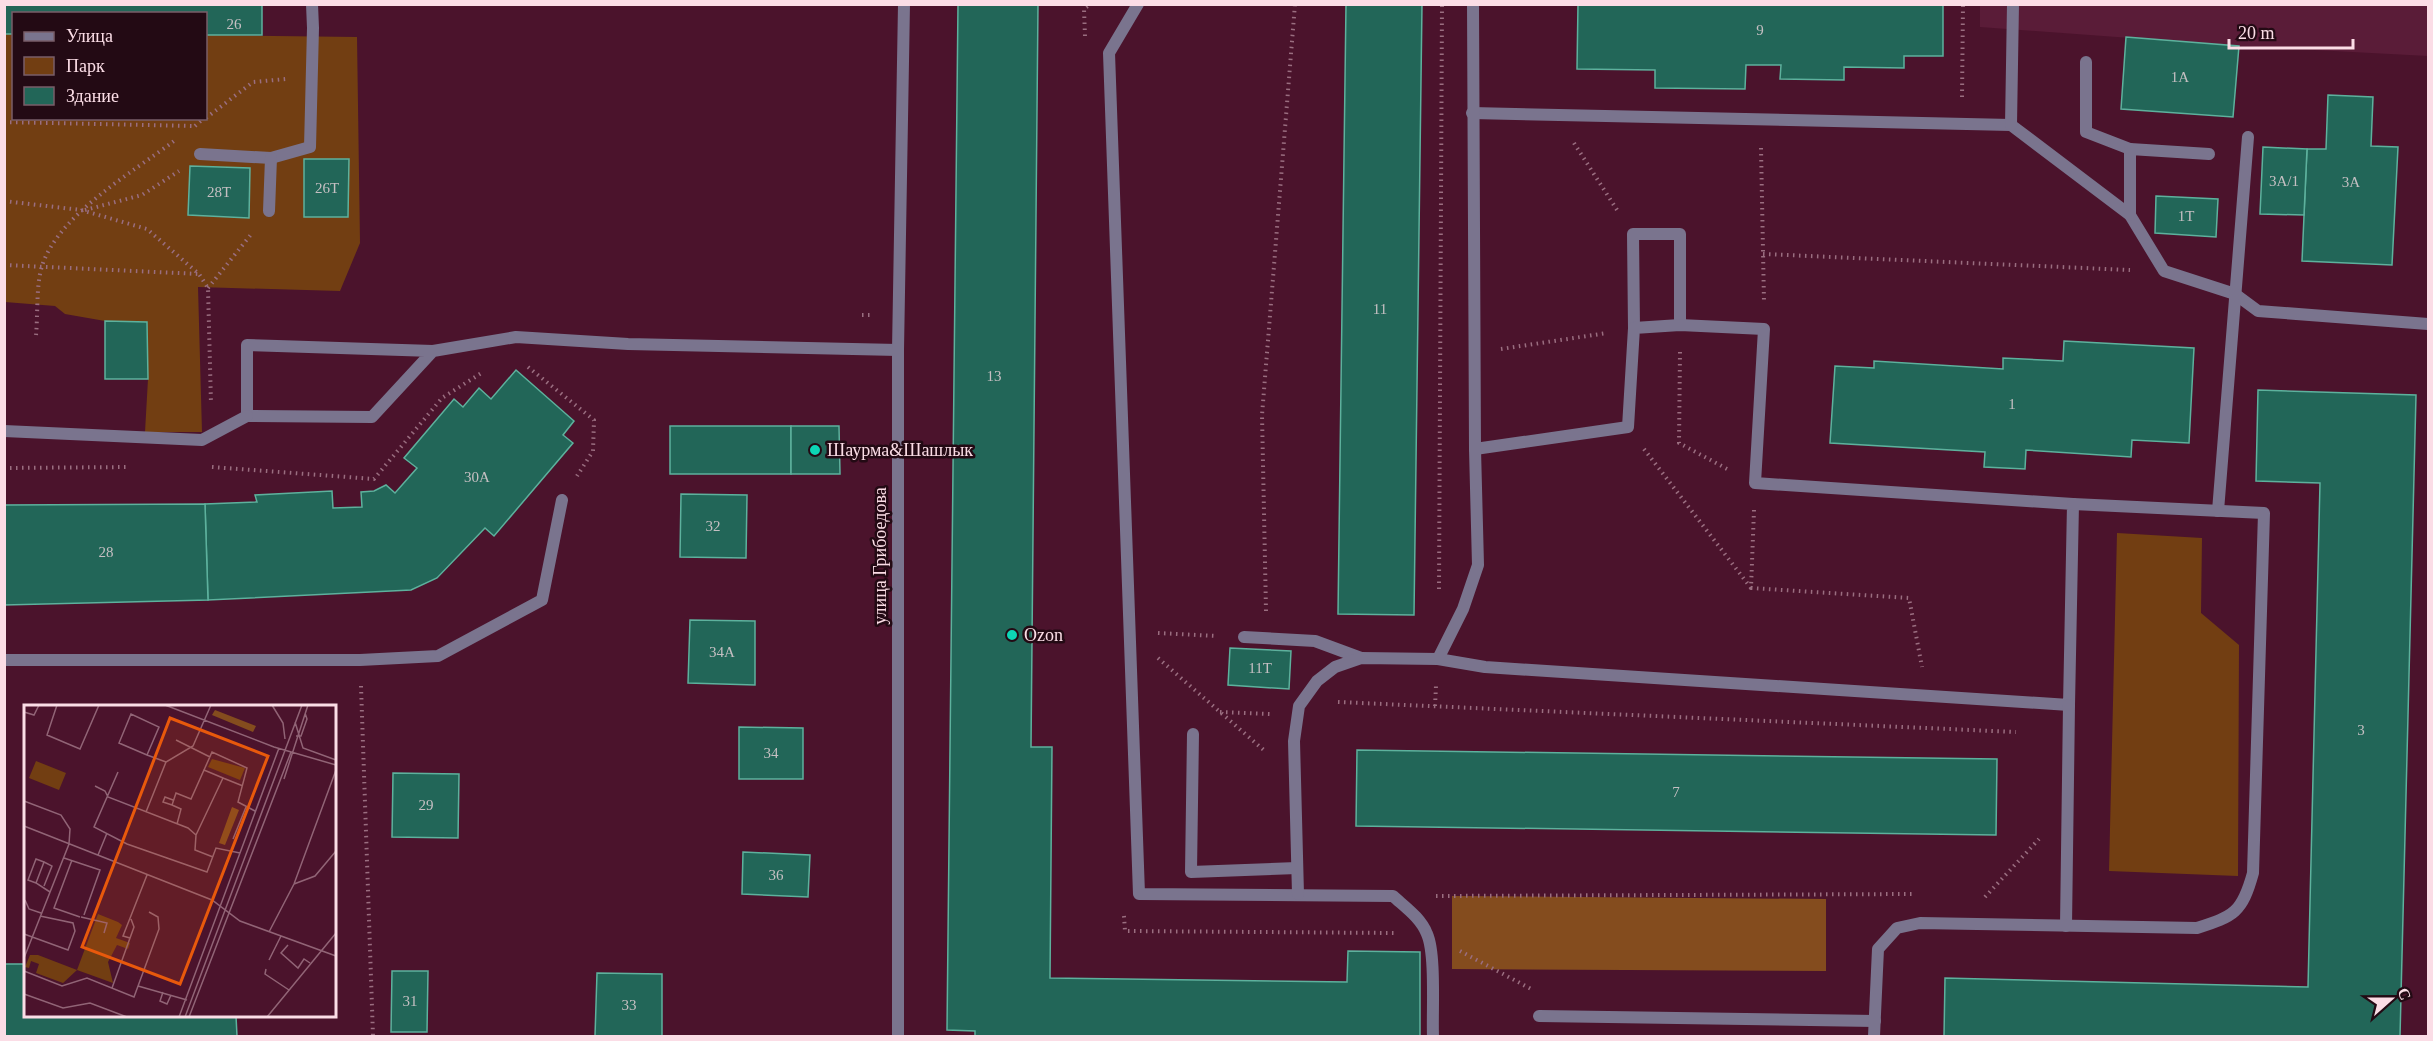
<svg xmlns="http://www.w3.org/2000/svg" width="2433" height="1041" font-family="'Times New Roman',serif">
	<style>
		.built { fill: #5a1c38 }
		.green { fill: #723e12 }
		.forest { fill: #844c1e }
		.building { fill: #226658; stroke: #5db19d; stroke-width: 1.5 }
		.lines { fill: none; stroke-linecap: round; stroke-linejoin: round }
		.path { stroke: #9a6e80; stroke-width: 4; stroke-dasharray: 1.5 4.5; stroke-linecap: butt }
		.lane { stroke: #7a748e; stroke-width: 12 }
		.street { stroke: #7a748e; stroke-width: 12 }
		.poi-dot { fill: #0dd5b5; stroke: #230a14; stroke-width: 2 }
		.labels { text-anchor: middle; stroke-width: 5; stroke-linejoin: round; paint-order: stroke }
		.number-label { font-size: 15px; fill: #c5bfc2 }
		.poi-label { font-size: 18px; fill: #fbdde6; stroke: #230a14; text-anchor: start }
		.street-label { font-size: 18px; fill: #fbdde6; stroke: #230a14 }
		.inset-road { fill: none; stroke: #916476; stroke-width: 1.5 }
		.view { fill: #e8590c; fill-opacity: 0.15; stroke: #e8590c; stroke-width: 3 }
		.inset-edge { fill: none; stroke: #fbdde6; stroke-width: 3 }
	</style>
	<rect width="100%" height="100%" fill="#4b132c"/>
	<!-- built -->
	<path class="built" d="M1980,5H2428V56L2239,46L1980,27Z"/>
	<!-- green -->
	<g class="green">
		<path d="M4,34H13L14,118H206V35L357,37L360,243L340,291L198,287L202,432H145L148,379L147,322L105,321L65,314L55,306L5,302Z"/>
		<path d="M2117,533L2202,538L2201,613L2239,645L2238,876L2109,871Z"/>
	</g>
	<!-- forest -->
	<path class="forest" d="M1452,896L1826,899V971L1452,969Z"/>
	<!-- building -->
	<g class="building">
		<path d="M4,4H262V35H206V14H14V34H4Z"/>
		<path d="M958,4H1038L1031,747H1052L1050,978L1347,982L1348,951L1420,952V1036H975V1031L947,1030Z"/>
		<path d="M1346,4H1422L1414,615L1338,614Z"/>
		<path d="M1578,4H1943V56H1904V68L1844,67V80L1780,79L1781,65H1746L1745,89L1655,88V70L1577,69Z"/>
		<path d="M2126,37L2239,46L2233,117L2121,109Z"/>
		<path d="M2328,95L2373,97L2371,146L2398,147L2392,265L2302,261L2307,149H2326Z"/>
		<path d="M2263,147L2307,149L2304,215L2260,214Z"/>
		<path d="M304,159H349L348,217H304Z"/>
		<path d="M190,166L250,168L249,218L188,215Z"/>
		<path d="M2156,196L2218,199L2216,237L2155,233Z"/>
		<path d="M105,321L147,322L148,379H105Z"/>
		<path d="M2064,341L2194,348L2189,443L2132,440L2131,457L2026,450L2025,469L1984,467L1985,452L1830,443L1835,366L1874,368V361L2003,369V358L2063,361Z"/>
		<path d="M516,370L574,421L563,435L573,443L494,536L485,528L437,578L411,590L208,600L205,504L257,502L255,495L332,491L333,508L362,507L361,492L374,491L386,485L395,493L417,468L404,458L454,399L463,407L479,388L491,399Z"/>
		<path d="M2258,390L2416,395L2400,1036H1944L1945,978L2308,987L2320,483L2256,481Z"/>
		<rect x="670" y="426" width="121" height="48"/>
		<path d="M791,426H839L840,474H791Z"/>
		<path d="M681,494L747,495L746,558L680,557Z"/>
		<path d="M205,504L208,600L4,605V505Z"/>
		<path d="M690,620L755,621V685L688,683Z"/>
		<path d="M1230,648L1291,651L1289,689L1228,685Z"/>
		<path d="M739,727L803,728V779H739Z"/>
		<path d="M1357,750L1997,759L1996,835L1356,826Z"/>
		<path d="M393,773L459,774L458,838L392,837Z"/>
		<path d="M743,852L810,855L808,897L742,894Z"/>
		<path d="M4,964H26V1016H236L237,1036H4Z"/>
		<path d="M392,971H428L427,1032H391Z"/>
		<path d="M597,973L662,974V1036H595Z"/>
	</g>
	<g class="lines">
		<!-- path -->
		<g class="path">
			<path d="M1085,36L1084,9L1090,4"/>
			<path d="M1962,97L1963,4"/>
			<path d="M206,118L253,82L286,79"/>
			<path d="M4,122L193,126"/>
			<path d="M195,126L204,118"/>
			<path d="M1574,143L1619,213"/>
			<path d="M1761,148L1764,302"/>
			<path d="M4,201L81,210L147,229L199,274L208,288L211,404"/>
			<path d="M85,210L142,195L179,171"/>
			<path d="M1763,254L2130,270"/>
			<path d="M4,265L199,274"/>
			<path d="M208,288L253,232"/>
			<path d="M862,315H872"/>
			<path d="M36,335C38,314 36,285 42,266C58,215 133,172 174,141"/>
			<path d="M1501,349L1607,333"/>
			<path d="M1680,352L1679,443L1729,470"/>
			<path d="M528,367L594,420L593,451L577,476"/>
			<path d="M1644,449L1751,588"/>
			<path d="M212,467L374,479L442,398L483,372"/>
			<path d="M4,468L130,467"/>
			<path d="M1754,510L1751,588L1909,598L1922,667"/>
			<path d="M1439,589L1442,4"/>
			<path d="M1266,611L1262,415L1295,4"/>
			<path d="M1158,633L1216,636"/>
			<path d="M1158,658L1266,752"/>
			<path d="M361,686L373,1036"/>
			<path d="M1338,702L2016,732"/>
			<path d="M1435,706L1436,686"/>
			<path d="M1220,712L1270,714"/>
			<path d="M1436,896L1914,894"/>
			<path d="M1985,897L2039,839"/>
			<path d="M1124,916L1125,931L1394,933"/>
			<path d="M1460,951L1533,990"/>
		</g>
		<!-- lane -->
		<g class="lane">
			<path d="M1138,4L1109,53L1139,894L1393,896C1405,907 1421,918 1427,934C1436,954 1432,1013 1433,1036"/>
			<path d="M2086,62V132L2130,149"/>
			<path d="M1472,113L2011,125L2130,215L2164,271L2235,294L2258,311L2428,324"/>
			<path d="M2011,125L2013,4"/>
			<path d="M200,154L271,158L310,147L313,28L312,4"/>
			<path d="M269,211L271,158"/>
			<path d="M2130,215V149L2209,154"/>
			<path d="M1634,328L1633,234H1680V325"/>
			<path d="M433,351L372,417L247,416V345L433,351L516,337L628,344L898,350"/>
			<path d="M4,431L202,440L247,416"/>
			<path d="M2218,511L2248,137"/>
			<path d="M1244,637L1315,641L1361,658"/>
			<path d="M1438,659L1485,667L2069,705L2073,504L1755,483L1764,329L1680,325L1634,328L1628,427L1475,449"/>
			<path d="M4,660H360L438,656L542,600L562,500"/>
			<path d="M1193,734L1191,872L1297,868"/>
			<path d="M1298,894L1294,741L1299,706L1317,681L1335,667L1361,658L1438,659L1463,609L1478,565L1475,449L1473,4"/>
			<path d="M2066,926L2069,705"/>
			<path d="M1539,1016L1875,1021"/>
			<path d="M1874,1036L1878,949L1897,928L1920,923L2197,928C2234,916 2242,913 2253,873L2264,513L2073,504"/>
		</g>
		<!-- street -->
		<path class="street" d="M898,1036V350L904,4"/>
	</g>
	<!-- markers -->
	<g class="poi-dot">
		<circle cx="815" cy="450" r="6"/>
		<circle cx="1012" cy="635" r="6"/>
	</g>
	<g class="labels">
		<!-- number labels -->
		<g class="number-label">
			<text x="234" y="29">26</text>
			<text x="1760" y="35">9</text>
			<text x="2180" y="82">1А</text>
			<text x="2284" y="186">3А/1</text>
			<text x="2351" y="187">3А</text>
			<text x="327" y="193">26Т</text>
			<text x="219" y="197">28Т</text>
			<text x="2186" y="221">1Т</text>
			<text x="1380" y="314">11</text>
			<text x="994" y="381">13</text>
			<text x="2012" y="409">1</text>
			<text x="477" y="482">30А</text>
			<text x="713" y="531">32</text>
			<text x="106" y="557">28</text>
			<text x="722" y="657">34А</text>
			<text x="1260" y="673">11Т</text>
			<text x="2361" y="735">3</text>
			<text x="771" y="758">34</text>
			<text x="1676" y="797">7</text>
			<text x="426" y="810">29</text>
			<text x="776" y="880">36</text>
			<text x="410" y="1006">31</text>
			<text x="629" y="1010">33</text>
		</g>
		<!-- poi labels -->
		<g class="poi-label">
			<text x="827" y="456">Шаурма&amp;Шашлык</text>
			<text x="1024" y="641">Ozon</text>
		</g>
		<!-- street labels -->
		<g class="street-label">
			<text transform="translate(880 556) rotate(-90)" y="6">улица Грибоедова</text>
		</g>
	</g>
	<!-- overview -->
	<g transform="translate(24 705)">
		<rect width="312" height="312" fill="#4b132c"/>
		<path d="M188,54L221,63L216,75L184,62ZM12,56L42,68L35,85L5,73ZM74,209L94,217L98,220L92,233L106,238L104,244L93,240L84,257L89,278L53,265L39,278L12,268L15,259L7,256L5,263L1,262L6,250H14L53,265Z" fill="#723e12"/>
		<path d="M191,5L232,21L229,27L188,10ZM208,102L215,105L201,140L195,138Z" fill="#844c1e"/>
		<path class="inset-road" d="M33,0L23,30L56,44L75,0M141,0L250,42L312,60M248,0L259,18L261,34M0,7L10,10L15,0M271,17L279,43L312,55M272,31H277L283,14L281,8M152,35L186,52M123,50L135,22L107,9L95,38L123,50L142,57M180,65L188,47L223,63L214,97L231,106M94,67L70,122L103,139L183,167L192,143L216,148M199,73L219,81M260,74L284,0M71,81L81,86L84,92L164,123L172,130L171,145L189,152M0,96L37,110L46,124L45,139L0,253M148,100L139,97L141,92L149,95M122,107L142,57L169,41L187,0M153,119L157,104L148,100L152,88L167,94L180,65L199,73L172,130M0,121L188,195L216,216L312,251M209,134L222,102M74,150L83,128M40,153L76,165L60,210M48,155L30,203L56,212M20,157L28,161L20,181M12,178L4,175L12,154L20,157L12,178L26,187M270,179L291,171L312,146M1,195L5,204L17,208M57,212L83,218L80,228M107,214L110,222L106,233L99,231L123,170M245,227L270,179L312,65M0,229L44,245L51,226L49,218L16,211M264,240L257,248L274,263L280,254L286,258M245,255L257,231M242,264L241,269L265,285M0,266L38,281L63,273L110,292L135,224L134,212L125,207M114,281L163,295M88,283L106,233M139,287L136,296L143,299L147,290M0,289L39,303L66,298L103,312M155,312L255,43M161,312L278,0M165,312L267,47M243,312L312,228"/>
		<path class="view" d="M146,13L244,51L156,279L58,242Z"/>
		<rect width="312" height="312" class="inset-edge"/>
	</g>
	<!-- border -->
	<rect width="2433" height="1041" fill="none" stroke="#fbdde6" stroke-width="12"/>
	<!-- legend -->
	<rect x="12" y="12" width="195" height="108" fill="#230a14" stroke="#795e68" stroke-width="1.5"/>
	<rect x="24" y="32" width="30" height="9" fill="#7a748e" stroke="#795e68" stroke-width="1.5"/>
	<text x="66" y="42" font-size="18" fill="#fbdde6">Улица</text>
	<rect x="24" y="57" width="30" height="18" fill="#723e12" stroke="#795e68" stroke-width="1.5"/>
	<text x="66" y="72" font-size="18" fill="#fbdde6">Парк</text>
	<rect x="24" y="87" width="30" height="18" fill="#226658" stroke="#795e68" stroke-width="1.5"/>
	<text x="66" y="102" font-size="18" fill="#fbdde6">Здание</text>
	<!-- north arrow -->
	<g transform="translate(2391 999) rotate(69)" stroke="#230a14" stroke-width="4.5" paint-order="stroke">
	<path d="M0-4.5L10 22L0 15L-10 22Z" fill="#fbdde6"/>
	<text y="-9" font-size="16" font-weight="bold" text-anchor="middle" fill="#fbdde6">С</text>
	</g>
	<!-- scale -->
	<path d="M2229 39v9h124v-9" fill="none" stroke="#fbdde6" stroke-width="3"/>
	<text x="2238" y="39" font-size="18" fill="#fbdde6" stroke="#230a14" stroke-width="4.5" paint-order="stroke">20 m</text>
</svg>
